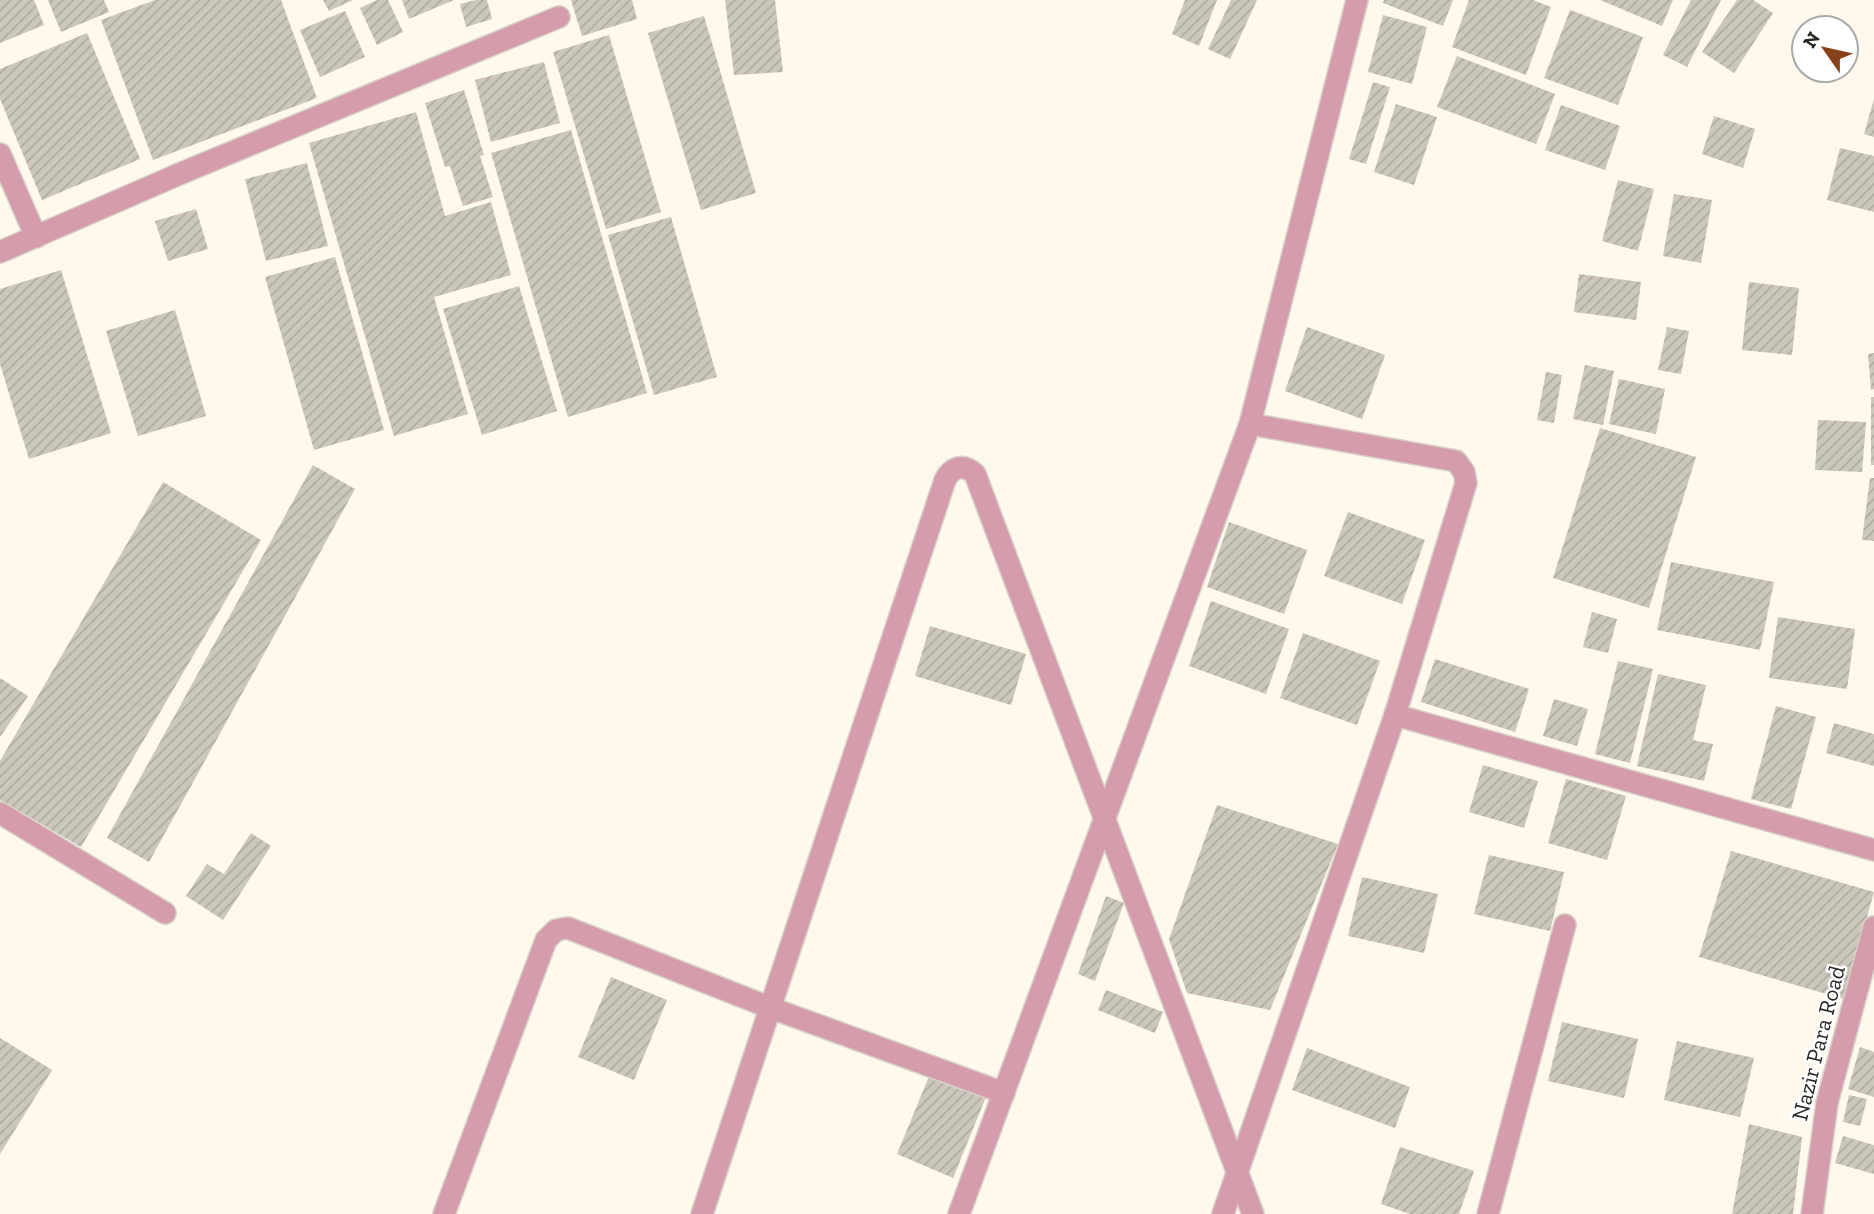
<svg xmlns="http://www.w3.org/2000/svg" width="1874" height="1214" font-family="'Zilla Slab',serif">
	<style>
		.building { fill: url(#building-hatch) }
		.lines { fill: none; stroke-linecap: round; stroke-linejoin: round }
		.minor-casing { stroke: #d8d2c9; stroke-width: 24 }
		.minor { stroke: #d59cab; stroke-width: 21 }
		.labels { text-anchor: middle; stroke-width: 5; stroke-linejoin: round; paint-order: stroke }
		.street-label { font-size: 23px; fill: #292723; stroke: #fff }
	</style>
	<defs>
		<pattern id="building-hatch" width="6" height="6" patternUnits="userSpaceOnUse" patternTransform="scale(1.75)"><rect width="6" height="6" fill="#ccc7bc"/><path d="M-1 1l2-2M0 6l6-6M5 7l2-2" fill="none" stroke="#afaba1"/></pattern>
	</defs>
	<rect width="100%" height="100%" fill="#fef8ed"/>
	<!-- building -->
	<g class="building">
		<path d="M0,0H34L44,25L0,43Z"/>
		<path d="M48,0H104L109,12L61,32Z"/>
		<path d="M155,0H281L317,98L153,160L101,20Z"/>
		<path d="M323,0H353L329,11Z"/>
		<path d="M377,0H388L403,32L377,45L360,8Z"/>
		<path d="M402,0H454L409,19Z"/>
		<path d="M476,0H487L492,19L466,27L460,4Z"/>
		<path d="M571,0H632L637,19L582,36Z"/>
		<path d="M725,0H775L783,72L734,75Z"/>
		<path d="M1185,0H1217L1199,46L1172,34Z"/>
		<path d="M1231,0H1257L1230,59L1208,49Z"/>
		<path d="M1384,0H1453L1443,26L1383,3Z"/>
		<path d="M1469,0H1533L1551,7L1526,75L1452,47Z"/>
		<path d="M1600,0H1673L1662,26Z"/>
		<path d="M1691,0H1721L1687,67L1663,55Z"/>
		<path d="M1737,0H1753L1773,13L1734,73L1702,52Z"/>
		<path d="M1570,10L1643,37L1618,105L1544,78Z"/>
		<path d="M345,11L365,57L320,77L300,30Z"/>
		<path d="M1383,15L1427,27L1412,84L1368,72Z"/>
		<path d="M704,16L756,193L701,210L648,33Z"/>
		<path d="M87,33L140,159L42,200L0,99V69Z"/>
		<path d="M609,35L661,212L606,229L553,52Z"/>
		<path d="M1457,56L1555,94L1536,144L1437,107Z"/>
		<path d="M544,62L560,123L491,142L475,80Z"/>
		<path d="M1373,82L1390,87L1366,164L1349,159Z"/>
		<path d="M464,90L484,155L480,156L493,197L463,206L450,166L445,167L425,103Z"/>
		<path d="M1874,99V137L1864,134Z"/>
		<path d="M1396,104L1437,117L1414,185L1374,172Z"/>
		<path d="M1561,105L1620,126L1605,170L1545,150Z"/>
		<path d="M416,112L445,216L491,202L511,275L434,297L468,414L394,436L309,143Z"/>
		<path d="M1714,116L1755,129L1743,168L1702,154Z"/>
		<path d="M571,130L647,393L568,417L491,153Z"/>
		<path d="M1840,148L1874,156V212L1827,200Z"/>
		<path d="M307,163L328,246L266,261L245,179Z"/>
		<path d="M1618,180L1654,189L1638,251L1602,241Z"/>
		<path d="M1674,194L1712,200L1701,263L1663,256Z"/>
		<path d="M196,209L208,249L168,261L155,221Z"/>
		<path d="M671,217L717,377L654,395L608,235Z"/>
		<path d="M335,257L384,430L314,450L265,277Z"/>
		<path d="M61,270L111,433L29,459L0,364V289Z"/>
		<path d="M1579,274L1641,282L1636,320L1574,312Z"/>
		<path d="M1749,282L1799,288L1792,355L1742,350Z"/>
		<path d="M519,286L557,411L482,435L443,309Z"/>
		<path d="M175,310L206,416L138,436L106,331Z"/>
		<path d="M1307,327L1385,355L1362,419L1285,391Z"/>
		<path d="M1667,327L1689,331L1681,374L1658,370Z"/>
		<path d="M1874,353V389L1871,390L1868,354Z"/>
		<path d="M1585,365L1614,371L1603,425L1573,419Z"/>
		<path d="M1546,372L1562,375L1554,423L1537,420Z"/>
		<path d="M1619,379L1665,389L1656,434L1609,424Z"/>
		<rect x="1871" y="397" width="3" height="68"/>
		<path d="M1818,420L1866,422L1862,472L1815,470Z"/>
		<path d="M1600,428L1696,457L1649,608L1553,578Z"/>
		<path d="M313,465L355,489L149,862L107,838Z"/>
		<path d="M1870,478H1874V541L1862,540Z"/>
		<path d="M163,482L261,540L81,847L0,800V761Z"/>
		<path d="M1348,512L1425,540L1402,604L1324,576Z"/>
		<path d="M1229,522L1307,550L1284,614L1207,587Z"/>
		<path d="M1671,562L1774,582L1760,650L1657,630Z"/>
		<path d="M1211,601L1289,629L1266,694L1189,666Z"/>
		<path d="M1592,612L1617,619L1608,653L1583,647Z"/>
		<path d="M1778,617L1855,629L1847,689L1769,678Z"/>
		<path d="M930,626L1026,654L1011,705L915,676Z"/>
		<path d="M1303,633L1380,661L1357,725L1280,698Z"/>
		<path d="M1435,659L1529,689L1515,732L1421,702Z"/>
		<path d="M1618,661L1653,669L1630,763L1595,754Z"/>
		<path d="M1658,674L1706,685L1693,740L1713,744L1704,781L1637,766Z"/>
		<path d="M0,678L28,696L0,737Z"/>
		<path d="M1554,699L1588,709L1577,746L1543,736Z"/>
		<path d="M1776,706L1816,717L1791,809L1751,799Z"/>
		<path d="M1834,723L1874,734V766L1826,753Z"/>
		<path d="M1483,765L1538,781L1524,828L1469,812Z"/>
		<path d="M1566,779L1626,796L1607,860L1548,843Z"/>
		<path d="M1217,805L1338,844L1270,1010L1187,993L1169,939Z"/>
		<path d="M251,833L271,846L223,920L186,896L207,864L224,874Z"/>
		<path d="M1731,851L1874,892L1844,999L1699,957Z"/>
		<path d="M1489,855L1564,872L1550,931L1474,914Z"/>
		<path d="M1362,877L1438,894L1424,953L1348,936Z"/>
		<path d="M1106,896L1124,903L1095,981L1078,974Z"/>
		<path d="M611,977L667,1000L634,1080L578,1057Z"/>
		<path d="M1106,990L1163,1012L1155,1033L1098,1010Z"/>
		<path d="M1562,1022L1638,1039L1624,1098L1548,1081Z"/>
		<path d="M0,1038L52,1070L0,1154Z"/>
		<path d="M1677,1041L1754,1058L1740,1117L1664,1100Z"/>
		<path d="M1860,1047L1874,1052V1097L1848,1089Z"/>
		<path d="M1307,1048L1410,1087L1395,1128L1292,1090Z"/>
		<path d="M930,1074L986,1097L953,1178L897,1154Z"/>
		<path d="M1849,1095L1867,1099L1860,1126L1843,1122Z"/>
		<path d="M1749,1124L1802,1137L1793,1214H1732Z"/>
		<path d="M1843,1136L1874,1145V1174L1835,1163Z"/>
		<path d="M1400,1147L1474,1171L1459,1214H1410L1381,1204Z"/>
	</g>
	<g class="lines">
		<!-- minor casing -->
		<g class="minor-casing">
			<g id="minor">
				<path d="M0,154L36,237"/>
				<path d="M0,252L184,172L559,17"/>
				<path d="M1395,715L1874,850"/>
				<path d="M0,813L165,913"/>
				<path d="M444,1214L546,940L556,930L568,928L771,1008L1004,1093"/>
				<path d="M702,1214L945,480C952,467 963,463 975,474L1253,1214"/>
				<path d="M959,1214L1250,424L1357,0"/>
				<path d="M1223,1214L1395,715L1466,483L1464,472L1456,461L1250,424"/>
				<path d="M1488,1214L1565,925"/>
				<path d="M1812,1214L1827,1103L1874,927"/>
			</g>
		</g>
		<!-- minor -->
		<use href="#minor" class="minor"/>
	</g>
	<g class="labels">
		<!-- street labels -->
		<g class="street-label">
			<text transform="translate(1818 1043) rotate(-76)" y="8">Nazir Para Road</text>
		</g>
	</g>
	<!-- north arrow -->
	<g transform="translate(1825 49) rotate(304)"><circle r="33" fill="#ffffff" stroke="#a9a9a7" stroke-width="2"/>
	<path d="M0-5L12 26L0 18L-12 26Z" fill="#874219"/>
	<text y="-10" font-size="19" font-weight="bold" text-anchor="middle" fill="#292723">N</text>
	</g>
</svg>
